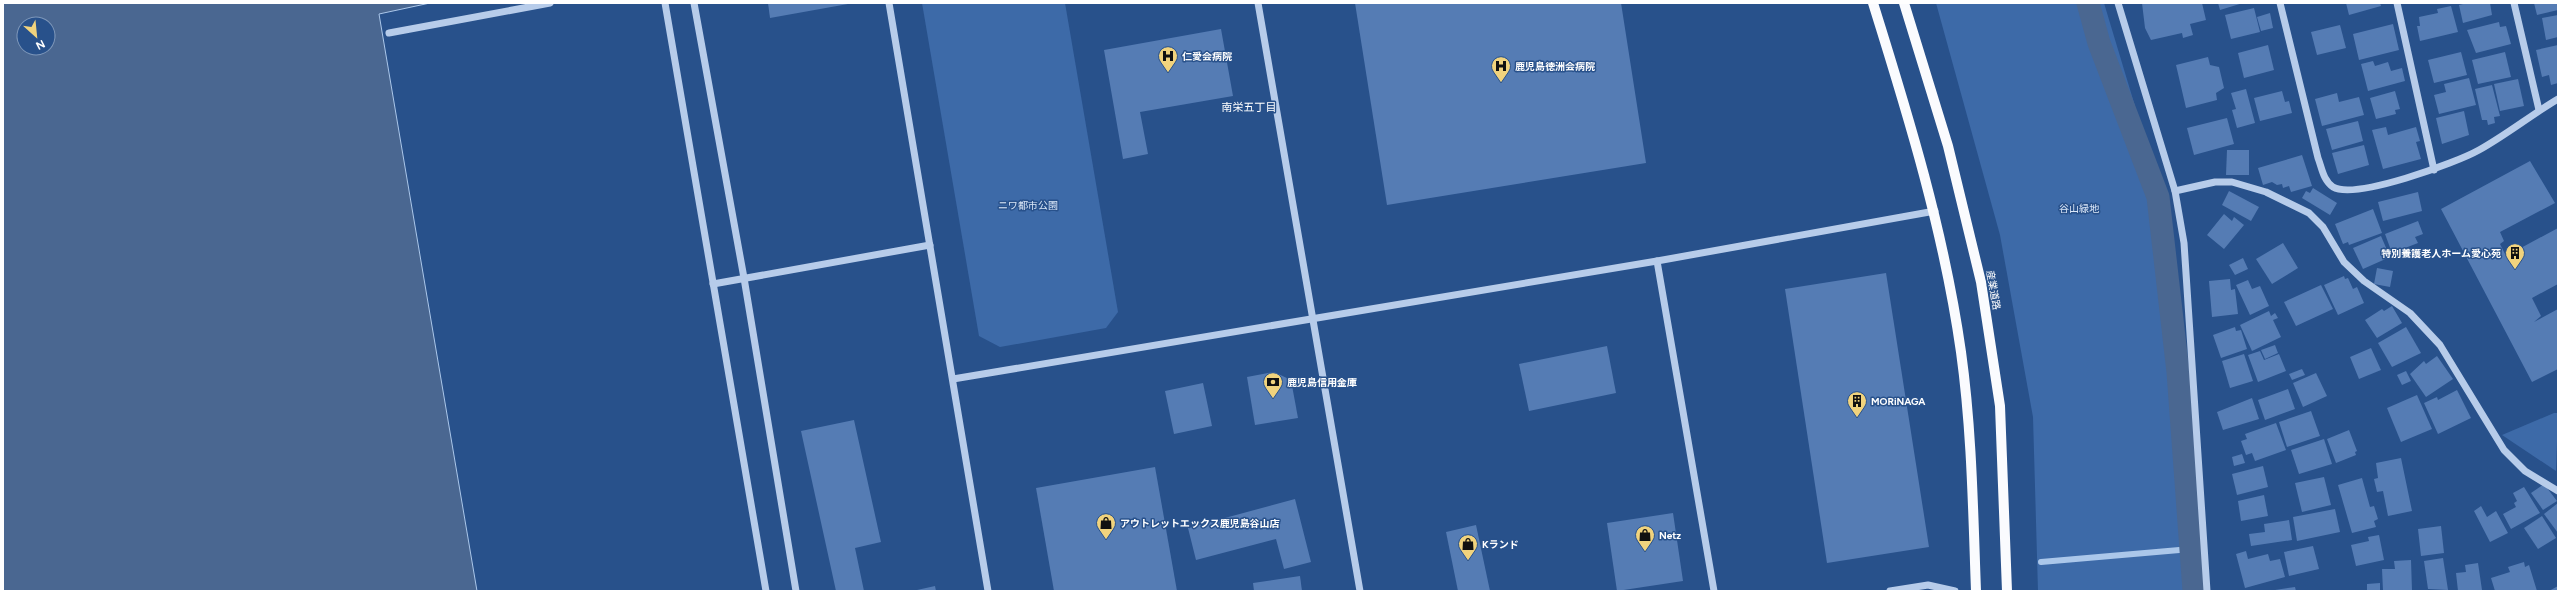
<svg xmlns="http://www.w3.org/2000/svg" width="2561" height="594" font-family="Figtree,'Noto Sans JP',sans-serif">
	<style>
		.green { fill: #3d6aa8 }
		.water { fill: #4a6791; stroke: #abc7ea; fill-rule: evenodd }
		.lines { fill: none; stroke-linecap: round; stroke-linejoin: round }
		.stream { stroke: #abc7ea; stroke-width: 6 }
		.canal { stroke: #4a6791; stroke-width: 23 }
		.building { fill: #557cb4 }
		.minor { stroke: #b7ccea; stroke-width: 7 }
		.major { stroke: #fafbfe; stroke-width: 10 }
		.labels { text-anchor: middle; stroke-width: 3; stroke-linejoin: round; paint-order: stroke }
		.poi-label { font-size: 10px; font-weight: bold; fill: #fff; stroke: #28518b; text-anchor: start }
		.park-label { font-size: 10px; fill: #dbe7f8; stroke: #28518b }
		.street-label { font-size: 10px; fill: #fff; stroke: #28518b }
		.neighbourhood-label { font-size: 11px; fill: #fff; stroke: #28518b }
	</style>
	<rect width="100%" height="100%" fill="#28518b"/>
	<!-- green -->
	<g class="green">
		<path d="M922,3H1065L1118,312L1106,328L1000,347L979,336Z"/>
		<path d="M1936,3H2104L2162,196L2183,372L2198,591H2038L2033,417L2000,235Z"/>
		<path d="M2558,413L2556,471L2502,435L2554,413Z"/>
	</g>
	<!-- water -->
	<path class="water" d="M3,3H430L379,14L477,591H3ZM24,24H48V48H24Z"/>
	<g class="lines">
		<!-- stream -->
		<path class="stream" d="M2041,562L2191,549"/>
		<!-- canal -->
		<path class="canal" d="M2088,3L2099,43L2158,197L2178,372L2194,591"/>
	</g>
	<!-- building -->
	<g class="building">
		<path d="M768,3H848V4L770,18Z"/>
		<path d="M1355,3H1621L1646,163L1387,205Z"/>
		<path d="M2142,3H2202L2206,20L2190,24L2193,35L2183,38L2182,33L2151,40L2145,28Z"/>
		<path d="M2218,3H2243L2220,10Z"/>
		<path d="M2346,3H2380L2381,6L2349,15Z"/>
		<path d="M2467,3H2490L2492,15L2463,23L2459,5Z"/>
		<path d="M2534,3H2558V10L2537,15Z"/>
		<path d="M2451,6L2458,32L2420,41L2417,26H2420L2419,17L2438,13L2437,9Z"/>
		<path d="M2254,8L2260,32L2231,39L2225,15Z"/>
		<path d="M2270,13L2273,28L2261,31L2257,17Z"/>
		<path d="M2558,15V37L2546,40L2542,18Z"/>
		<path d="M2499,22L2500,27L2506,26L2511,44L2476,53L2467,30Z"/>
		<path d="M2393,24L2399,50L2359,60L2353,34Z"/>
		<path d="M2340,25L2346,48L2317,55L2311,32Z"/>
		<path d="M1221,29L1233,96L1140,112L1148,154L1123,159L1104,50Z"/>
		<path d="M2268,45L2274,70L2244,78L2238,53Z"/>
		<path d="M2558,45V83L2551,85L2549,75L2542,77L2536,50Z"/>
		<path d="M2461,52L2467,75L2434,83L2428,60Z"/>
		<path d="M2505,52L2511,77L2478,84L2472,60Z"/>
		<path d="M2208,57L2210,65L2219,67L2224,88L2216,93L2217,100L2186,108L2176,65Z"/>
		<path d="M2373,61L2375,66L2388,62L2391,71L2402,68L2405,81L2368,91L2361,64Z"/>
		<path d="M2469,78L2476,105L2439,114L2434,95L2446,92L2444,84Z"/>
		<path d="M2518,79L2524,106L2500,111L2494,84Z"/>
		<path d="M2492,85L2500,116L2494,117L2495,123L2488,125L2487,120H2482L2475,89Z"/>
		<path d="M2246,89L2255,123L2237,128L2232,110L2236,109L2231,93Z"/>
		<path d="M2282,91L2285,102L2289,101L2292,113L2260,121L2254,98Z"/>
		<path d="M2395,91L2400,109L2395,110L2396,114L2376,119L2370,98Z"/>
		<path d="M2337,93L2339,102L2359,97L2364,115L2322,126L2315,99Z"/>
		<path d="M2464,111L2469,135L2442,144L2436,118Z"/>
		<path d="M2227,118L2234,144L2194,155L2187,128Z"/>
		<path d="M2358,121L2363,141L2332,150L2326,129Z"/>
		<path d="M2386,127L2388,135L2416,127L2420,141L2416,142L2421,159L2383,169L2372,130Z"/>
		<path d="M2364,145L2369,165L2338,174L2332,153Z"/>
		<path d="M2227,150H2249V175H2226Z"/>
		<path d="M2302,155L2312,186L2291,192L2289,186L2283,188L2282,184L2277,185L2272,182L2263,185L2258,168Z"/>
		<path d="M2530,161L2555,203L2500,232L2504,241L2500,244L2506,256L2558,228V284L2532,298L2541,316L2534,322L2558,309V369L2532,382L2441,209Z"/>
		<path d="M2313,188L2337,203L2330,215L2302,198L2306,191L2310,193Z"/>
		<path d="M2229,191L2259,207L2251,221L2222,205Z"/>
		<path d="M2418,192L2422,211L2383,221L2378,202Z"/>
		<path d="M2373,209L2382,233L2349,245L2348,242L2343,244L2335,224Z"/>
		<path d="M2224,214L2232,221L2234,217L2244,225L2224,249L2207,235Z"/>
		<path d="M2418,221L2423,234L2415,237L2418,243L2392,253L2385,234Z"/>
		<path d="M2381,236L2390,257L2363,269L2353,248Z"/>
		<path d="M2283,243L2298,268L2272,284L2256,259Z"/>
		<path d="M2243,258L2248,269L2235,275L2229,265Z"/>
		<path d="M2377,268L2393,271L2390,287L2374,284Z"/>
		<path d="M1886,273L1929,547L1827,563L1785,289Z"/>
		<path d="M2344,276L2345,279L2348,278L2353,289L2357,287L2364,303L2338,315L2324,285Z"/>
		<path d="M2230,279L2231,290L2235,289L2238,314L2212,317L2209,281Z"/>
		<path d="M2248,280L2252,289L2260,286L2269,306L2250,315L2236,285Z"/>
		<path d="M2321,285L2333,309L2296,326L2284,302Z"/>
		<path d="M2392,306L2402,323L2377,338L2365,320L2382,309L2384,311Z"/>
		<path d="M2269,311L2271,316L2275,313L2278,318L2273,320L2281,337L2252,351L2240,325Z"/>
		<path d="M2235,327L2236,331L2241,330L2247,349L2221,358L2213,335Z"/>
		<path d="M2406,327L2421,353L2392,367L2378,343Z"/>
		<path d="M2275,345L2278,353L2265,359L2261,350Z"/>
		<path d="M1607,346L1616,393L1529,411L1519,364Z"/>
		<path d="M2371,348L2381,370L2359,379L2350,357Z"/>
		<path d="M2260,351L2264,360L2279,354L2286,371L2258,382L2248,355Z"/>
		<path d="M2244,354L2253,381L2230,388L2222,361Z"/>
		<path d="M2437,356L2453,379L2426,397L2410,374L2424,361L2426,364Z"/>
		<path d="M2302,369L2305,375L2292,380L2289,374Z"/>
		<path d="M2406,371L2411,381L2402,385L2397,375Z"/>
		<path d="M1274,372L1291,380L1298,418L1255,425L1247,377Z"/>
		<path d="M2316,373L2327,396L2303,407L2293,383Z"/>
		<path d="M1203,383L1212,426L1174,434L1165,391Z"/>
		<path d="M2288,389L2295,409L2265,420L2258,400Z"/>
		<path d="M2457,390L2471,418L2438,434L2424,403L2437,397L2438,400Z"/>
		<path d="M2417,395L2432,429L2401,442L2387,408Z"/>
		<path d="M2252,398L2259,419L2223,430L2217,412Z"/>
		<path d="M2311,411L2320,436L2287,447L2279,422Z"/>
		<path d="M854,420L881,542L855,548L864,591H836L801,431Z"/>
		<path d="M2276,423L2286,450L2255,461L2252,453L2246,455L2241,441L2247,439L2245,434Z"/>
		<path d="M2349,430L2357,451L2355,452L2356,455L2336,463L2327,439Z"/>
		<path d="M2324,439L2332,464L2299,474L2291,450Z"/>
		<path d="M2242,454L2245,463L2234,466L2232,457Z"/>
		<path d="M2401,458L2412,511L2388,516L2383,491L2377,492L2374,479L2378,478L2376,463Z"/>
		<path d="M2263,466L2268,487L2237,495L2232,474Z"/>
		<path d="M1155,467L1177,591H1054L1036,488Z"/>
		<path d="M2324,477L2331,505L2302,512L2295,483Z"/>
		<path d="M2362,478L2370,507L2374,506L2378,519L2374,521L2376,527L2352,533L2338,485Z"/>
		<path d="M2544,484L2557,501L2543,510L2531,493Z"/>
		<path d="M2524,487L2540,513L2511,529L2503,514L2516,507L2514,503L2517,501L2513,493Z"/>
		<path d="M2264,495L2268,516L2241,521L2238,501Z"/>
		<path d="M1295,499L1311,562L1284,569L1276,539L1196,560L1188,528Z"/>
		<path d="M2558,503V533L2544,514Z"/>
		<path d="M2481,506L2487,517L2496,511L2508,533L2490,542L2474,511Z"/>
		<path d="M2335,509L2340,532L2297,541L2293,517Z"/>
		<path d="M1673,513L1683,581L1617,591L1607,523Z"/>
		<path d="M2542,516L2556,538L2538,549L2524,528Z"/>
		<path d="M2289,520L2292,540L2251,546L2249,534L2265,532L2264,524Z"/>
		<path d="M1476,525L1490,591H1458L1446,532Z"/>
		<path d="M2441,526L2444,553L2421,556L2418,529Z"/>
		<path d="M2379,535L2384,560L2356,566L2351,545L2369,541L2368,537Z"/>
		<path d="M2313,546L2319,569L2289,576L2284,552Z"/>
		<path d="M2246,551L2248,559L2268,554L2270,561L2280,559L2285,577L2245,588L2236,554Z"/>
		<path d="M2443,558L2448,590L2428,589L2424,561Z"/>
		<path d="M2411,560L2412,591H2383L2382,569H2395L2394,561Z"/>
		<path d="M2524,562L2525,567L2529,565L2537,591H2495L2491,578L2510,572L2508,567Z"/>
		<path d="M2478,563L2482,590L2458,591L2456,573L2466,572L2465,565Z"/>
		<path d="M1300,576L1302,591H1254L1253,583Z"/>
		<path d="M2380,583V591H2367V584Z"/>
		<path d="M935,586L936,591H917V590Z"/>
		<path d="M2558,586V591H2549Z"/>
		<path d="M2295,587L2296,591H2275V590Z"/>
	</g>
	<g class="lines">
		<!-- minor -->
		<g class="minor">
			<path d="M665,3L766,591"/>
			<path d="M694,3L744,278L796,591"/>
			<path d="M889,3L988,591"/>
			<path d="M1258,3L1360,591"/>
			<path d="M2118,3L2175,191L2184,243L2207,591"/>
			<path d="M2280,3L2318,158C2322,168 2323,180 2333,187C2355,200 2456,163 2479,150C2506,135 2531,115 2558,99"/>
			<path d="M2397,3L2434,170"/>
			<path d="M2514,3L2539,110"/>
			<path d="M389,33L550,3"/>
			<path d="M2175,191L2215,182H2232L2266,192L2309,213L2323,227L2344,262L2364,281L2410,313L2440,345L2504,450L2525,471L2558,491"/>
			<path d="M1657,261L1714,591"/>
			<path d="M713,284L930,245"/>
			<path d="M953,379L1657,261L1935,211"/>
			<path d="M1890,591L1928,585L1955,591"/>
		</g>
		<!-- major -->
		<g class="major">
			<path d="M1873,3C1909,118 1944,232 1961,352C1972,431 1973,511 1976,591"/>
			<path d="M1904,3L1948,146L1981,282L2000,406L2007,591"/>
		</g>
	</g>
	<!-- icons -->
	<defs>
		<g id="hospital-pin" transform="scale(1)"><path d="M0 17L-7.5 6A9.5 9.5 0 1 1 7.5 6Z" fill="#f1d37d" stroke="#28518b"/><path d="M-5-5h3v3.5h4V-5h3V5h-3V1.5h-4V5h-3Z" fill="#111"/></g>
		<g id="building-pin" transform="scale(1)"><path d="M0 17L-7.5 6A9.5 9.5 0 1 1 7.5 6Z" fill="#f1d37d" stroke="#28518b"/><path d="M-4-6H4V6H1V3H-1V6H-4ZM-2.5-4.3h1.7v1.8h-1.7ZM.8-4.3h1.7v1.8H.8ZM-2.5-1h1.7V.8h-1.7ZM.8-1h1.7V.8H.8Z" fill="#111"/></g>
		<g id="bank-pin" transform="scale(1)"><path d="M0 17L-7.5 6A9.5 9.5 0 1 1 7.5 6Z" fill="#f1d37d" stroke="#28518b"/><path d="M-6-4H6V4H-6ZM0-2.3a2.3 2.3 0 1 0 0 4.6a2.3 2.3 0 1 0 0-4.6Z" fill="#111"/></g>
		<g id="shop-pin" transform="scale(1)"><path d="M0 17L-7.5 6A9.5 9.5 0 1 1 7.5 6Z" fill="#f1d37d" stroke="#28518b"/><path d="M-5-2.5h2.3a2.7 3.5 0 0 1 5.4 0H5L5.5 6h-11ZM-1.5-2.5h3a1.5 2.3 0 0 0-3 0Z" fill="#111"/></g>
	</defs>
	<g fill-rule="evenodd">
		<use href="#hospital-pin" x="1168" y="56"/>
		<use href="#hospital-pin" x="1501" y="66"/>
		<use href="#building-pin" x="2515" y="253"/>
		<use href="#bank-pin" x="1273" y="382"/>
		<use href="#building-pin" x="1857" y="401"/>
		<use href="#shop-pin" x="1106" y="523"/>
		<use href="#shop-pin" x="1645" y="535"/>
		<use href="#shop-pin" x="1468" y="544"/>
	</g>
	<g class="labels">
		<!-- poi labels -->
		<g class="poi-label">
			<text x="1182" y="60">仁愛会病院</text>
			<text x="1515" y="70">鹿児島徳洲会病院</text>
			<text x="2501" y="257" text-anchor="end">特別養護老人ホーム愛心苑</text>
			<text x="1287" y="386">鹿児島信用金庫</text>
			<text x="1871" y="405">MORiNAGA</text>
			<text x="1120" y="527">アウトレットエックス鹿児島谷山店</text>
			<text x="1659" y="539">Netz</text>
			<text x="1482" y="548">Kランド</text>
		</g>
		<!-- park labels -->
		<g class="park-label">
			<text x="1028" y="209">ニワ都市公園</text>
			<text x="2079" y="212">谷山緑地</text>
		</g>
		<!-- street labels -->
		<g class="street-label">
			<text transform="translate(1994 290) rotate(80)" y="4">産業道路</text>
		</g>
		<!-- neighbourhood labels -->
		<g class="neighbourhood-label">
			<text x="1249" y="111">南栄五丁目</text>
		</g>
	</g>
	<!-- border -->
	<rect width="2561" height="594" fill="none" stroke="#ffffff" stroke-width="8"/>
	<!-- north arrow -->
	<g transform="translate(36 36) rotate(153)"><circle r="19" fill="#28518b" stroke="#7e97b9"/>
	<path d="M0-3L7 15L0 10L-7 15Z" fill="#f1d37d"/>
	<text y="-6" font-size="11" font-weight="bold" text-anchor="middle" fill="#ffffff">N</text>
	</g>
</svg>
